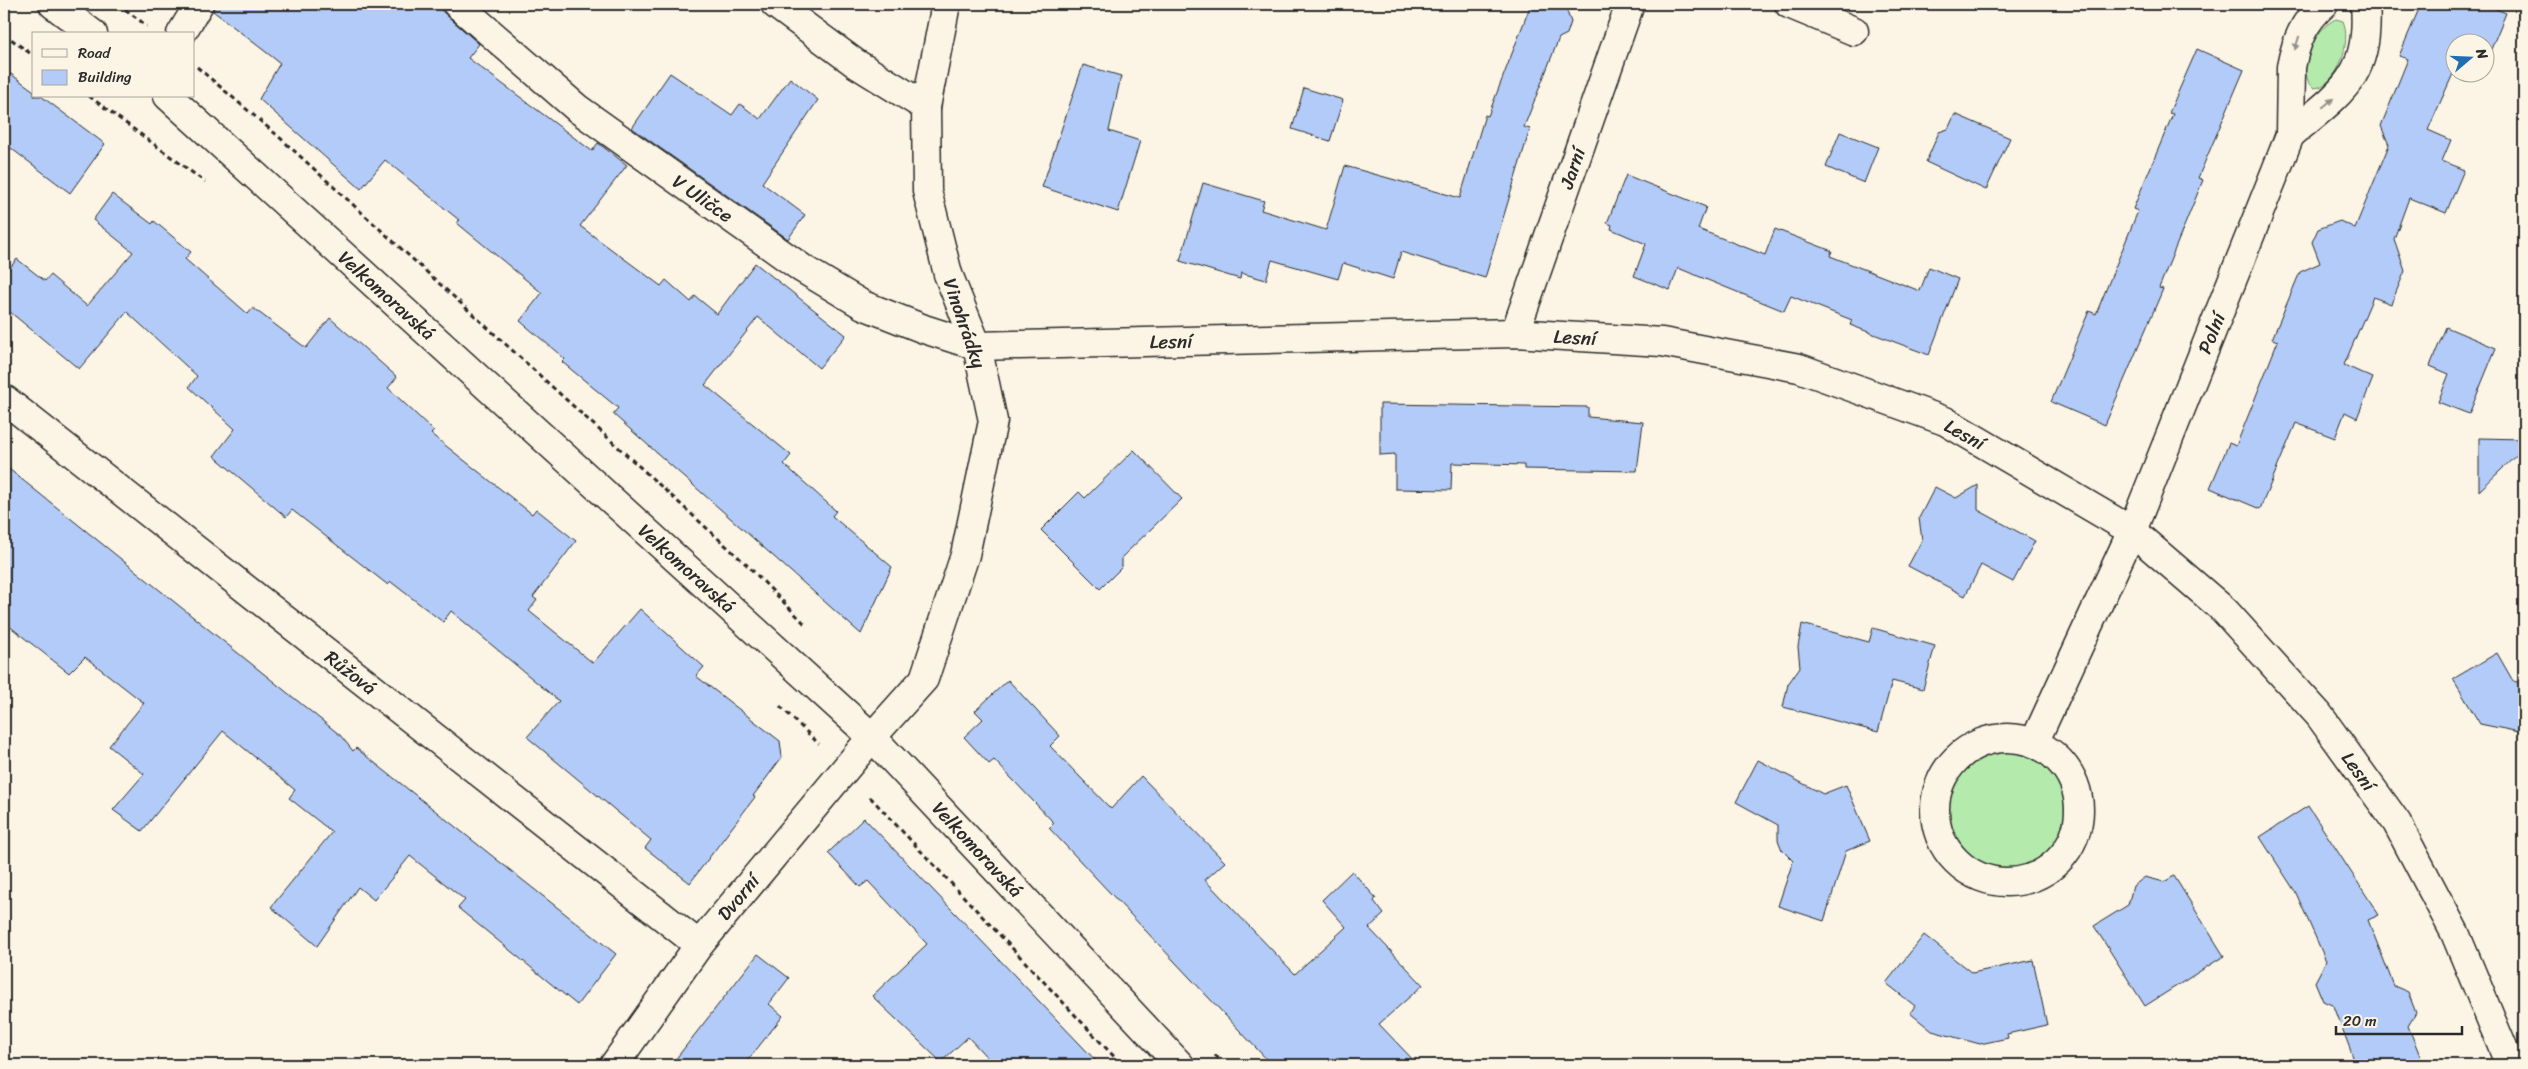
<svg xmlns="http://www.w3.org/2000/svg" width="2528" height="1069" font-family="Sriracha,sans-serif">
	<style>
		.green { fill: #b4eaac; stroke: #708a6c }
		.building { fill: #b2cbf9; stroke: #2b2b2b }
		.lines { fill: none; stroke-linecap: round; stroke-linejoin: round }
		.minor-casing { stroke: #2b2b2b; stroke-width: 31 }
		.tertiary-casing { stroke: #2b2b2b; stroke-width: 31 }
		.path { stroke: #2b2b2b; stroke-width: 3; stroke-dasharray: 5 4; stroke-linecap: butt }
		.minor { stroke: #fcf5e5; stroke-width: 28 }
		.tertiary { stroke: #fcf5e5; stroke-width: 28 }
		.oneway { fill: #949088 }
		.labels { text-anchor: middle; stroke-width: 4; stroke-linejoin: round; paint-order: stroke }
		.street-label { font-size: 19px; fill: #2b2b2b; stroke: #fcf5e5 }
	</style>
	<rect width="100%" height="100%" fill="#fcf5e5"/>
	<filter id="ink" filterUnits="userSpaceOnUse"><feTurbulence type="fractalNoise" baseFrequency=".02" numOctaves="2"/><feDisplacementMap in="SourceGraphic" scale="10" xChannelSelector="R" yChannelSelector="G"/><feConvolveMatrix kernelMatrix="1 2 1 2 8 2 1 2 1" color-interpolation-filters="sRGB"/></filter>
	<g filter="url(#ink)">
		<!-- green -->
		<g class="green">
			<path d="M2336,19L2343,21C2352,41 2338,87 2314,88C2311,85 2308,82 2307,78C2301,59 2318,26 2336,19Z"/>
			<circle cx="2008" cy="810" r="61"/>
		</g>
		<!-- building -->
		<g class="building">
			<path d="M215,4H434L479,44L468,58L592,151L598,143L627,165L580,226L661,286L666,280L691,302L695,296L717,314L755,263L846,335L819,368L758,317L705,385L791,455L784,464L836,511L832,516L892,567L861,634L613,414L618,408L562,362L565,359L520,321L542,293L457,223L459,220L385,160L361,189L259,99L280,63L213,11Z"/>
			<path d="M1531,4H1564L1571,22L1567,34L1559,38L1524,127L1530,129L1485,278L1401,252L1393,279L1343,263L1338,279L1272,260L1266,280L1241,273L1240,279L1180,261L1203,183L1264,201L1261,210L1326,230L1345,166L1460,198L1485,115L1488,116Z"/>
			<path d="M2421,4H2484L2506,13L2487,59L2486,42H2456V67L2428,130L2451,140L2442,161L2464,170L2446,213L2409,198L2394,239L2405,271L2391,304L2373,297L2344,365L2373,378L2357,418L2345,412L2335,438L2296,423L2260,509L2210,488L2229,443L2236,446L2278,341L2272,339L2300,272L2320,263L2312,242L2318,229L2340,221L2355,228L2389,145L2381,126L2408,59L2399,56Z"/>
			<path d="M2197,49L2244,70L2198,178L2203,180L2159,288L2163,289L2105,425L2051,402L2089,311L2096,314L2138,211L2133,209L2173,114L2169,113Z"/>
			<path d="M1083,65L1121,76L1109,131L1140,141L1118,212L1042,187Z"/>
			<path d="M4,69L34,91V96H41L105,144L70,193L4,143Z"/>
			<path d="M670,73L732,115L740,104L760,119L790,78L818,100L762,183L805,215L788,239L632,128Z"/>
			<path d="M1304,88L1343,100L1330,141L1292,129Z"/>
			<path d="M1955,114L2010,138L1986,190L1926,162L1939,132L1948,129Z"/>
			<path d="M1840,132L1878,147L1864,183L1826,167Z"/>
			<path d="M1626,175L1706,207L1698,229L1765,255L1775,229L1832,251L1830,256L1920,291L1929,267L1958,279L1929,355L1850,325L1852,320L1791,296L1784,311L1678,268L1670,290L1634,276L1646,244L1611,229L1612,225L1607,223Z"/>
			<path d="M112,194L152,224L154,221L191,252L185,259L248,314L253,308L306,348L330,318L397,377L388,388L434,431L431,434L532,514L536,509L576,541L533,597L537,600L529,611L593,663L640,609L704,667L696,676L780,741L782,757L753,796L755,797L690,883L645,848L651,840L527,737L559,701L451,611L443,622L391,582L388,585L292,510L286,517L214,456L235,429L189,387L197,376L127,312L79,369L4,307V275L17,259L45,281L50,275L87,306L133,252L93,220Z"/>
			<path d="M2446,327L2496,348L2469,414L2438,402L2449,374L2430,366Z"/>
			<path d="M1380,404L1588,407V417L1643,422L1637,471L1524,469V465L1452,463L1451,490L1395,489V454L1380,455Z"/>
			<path d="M2479,438L2524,439V448L2479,491Z"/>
			<path d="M1134,450L1182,499L1122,557V567L1100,589L1041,530L1079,492L1085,498Z"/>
			<path d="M4,465L340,735L353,751L356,748L616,954L577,1005L458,908L465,900L410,856L374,900L358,887L317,946L271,907L332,832L289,798L295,790L223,731L142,831L113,810L144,774L109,746L144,703L85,657L69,673L4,622Z"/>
			<path d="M1978,485V510L2035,541L2013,582L1981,565L1965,596L1908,566L1922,540L1919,518L1935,487L1956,498Z"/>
			<path d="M1802,624L1869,642L1873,628L1935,646L1923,689L1892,681L1878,732L1783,707L1788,684L1800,667L1798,647Z"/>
			<path d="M2497,653L2513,681L2524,684V733L2480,724L2453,679Z"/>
			<path d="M1008,680L1060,736L1050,746L1111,809L1141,776L1225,862L1205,880L1295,974L1346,927L1322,900L1352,871L1376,898L1374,901L1384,914L1369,928L1423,985L1379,1024L1418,1065H1272L1049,828L1054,823L994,760L989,764L964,737L983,719L975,711Z"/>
			<path d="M1758,760L1823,794L1846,785L1870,841L1846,851L1824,921L1778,906L1793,861L1782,850L1778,840V825L1736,802Z"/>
			<path d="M2308,806L2379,915L2368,920L2394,986L2408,992L2416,1013L2408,1026L2421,1058L2404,1065H2356L2334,1006L2323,1001L2315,982L2326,961L2296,893L2260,837Z"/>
			<path d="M864,818L932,889L1100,1065H994L968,1037L941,1062L872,996L927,944L868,881L860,887L828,853Z"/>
			<path d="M2174,876L2224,956L2145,1006L2094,926L2128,905L2133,886L2145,877L2164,882Z"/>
			<path d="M1924,935L1972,973L2033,960L2047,1025L2007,1034L2008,1038L1980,1044L1932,1031L1910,1013L1915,1006L1886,983Z"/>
			<path d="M758,954L789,978L769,1004L783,1016L744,1065H671Z"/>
		</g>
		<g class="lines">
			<!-- minor casing -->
			<g class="minor-casing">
				<g id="minor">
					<path d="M457,4L578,109L803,269L863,305L924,329L977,346L1515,333L1662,342L1799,368L1945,421L2132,531L2224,610L2319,715L2397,823L2455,933L2510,1065"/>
					<path d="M775,4L855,63L926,107"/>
					<path d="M1789,4L1854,31"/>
					<path d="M181,34L199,4"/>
					<path d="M2290,135C2341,92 2371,77 2365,4"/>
					<path d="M1515,333L1630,4"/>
					<path d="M4,399L699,945"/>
					<circle cx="2007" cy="810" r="72"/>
					<path d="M2034,743L2132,531L2275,173L2290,135L2291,67C2296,41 2304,21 2324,4"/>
					<path d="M614,1065L699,945L872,737L924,679L965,555L993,421L977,346L948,274L927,191L926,107L946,4"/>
				</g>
			</g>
			<!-- tertiary casing -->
			<g class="tertiary-casing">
				<g id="tertiary">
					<path d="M53,4L93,34"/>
					<path d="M168,96L872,737L1180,1065"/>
				</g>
			</g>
			<!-- path -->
			<g class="path">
				<path d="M118,4L147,26"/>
				<path d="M4,34L34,56"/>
				<path d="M197,67L278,136L747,565L806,625"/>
				<path d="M89,96L205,182"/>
				<path d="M780,706L819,744"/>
				<path d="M870,797L1122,1065"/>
				<path d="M1215,1055L1225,1065"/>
			</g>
			<!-- minor -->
			<use href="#minor" class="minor"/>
			<!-- tertiary -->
			<use href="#tertiary" class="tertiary"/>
		</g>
		<!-- one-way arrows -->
		<defs><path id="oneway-solid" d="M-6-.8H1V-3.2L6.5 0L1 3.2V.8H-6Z" transform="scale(1.25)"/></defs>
		<g class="oneway">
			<use href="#oneway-solid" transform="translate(2297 43) rotate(108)"/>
			<use href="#oneway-solid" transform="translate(2328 103) rotate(-40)"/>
		</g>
	</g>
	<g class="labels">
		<!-- street labels -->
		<g class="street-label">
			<text transform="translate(1572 168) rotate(-71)" y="7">Jarní</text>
			<text transform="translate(703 198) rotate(35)" y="7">V Uličce</text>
			<text transform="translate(387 295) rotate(42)" y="7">Velkomoravská</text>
			<text transform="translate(965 323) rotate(71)" y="7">Vinohrádky</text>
			<text transform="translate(2211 333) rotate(-68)" y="7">Polní</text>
			<text transform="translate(1575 337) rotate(3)" y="7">Lesní</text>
			<text transform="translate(1171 341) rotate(-1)" y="7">Lesní</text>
			<text transform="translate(1965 434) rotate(29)" y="7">Lesní</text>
			<text transform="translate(687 568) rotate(42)" y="7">Velkomoravská</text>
			<text transform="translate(351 672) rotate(38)" y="7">Růžová</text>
			<text transform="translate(2359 771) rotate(54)" y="7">Lesní</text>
			<text transform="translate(978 849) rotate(47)" y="7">Velkomoravská</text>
			<text transform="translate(738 897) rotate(-50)" y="7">Dvorní</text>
		</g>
	</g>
	<!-- margin -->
	<rect width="2528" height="1069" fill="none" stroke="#fcf5e5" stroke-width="20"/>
	<rect x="10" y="10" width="2508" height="1049" fill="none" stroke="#2b2b2b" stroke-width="2" filter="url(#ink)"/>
	<!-- legend -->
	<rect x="32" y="32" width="162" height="65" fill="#fcf5e5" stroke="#a8a49b"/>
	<rect x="42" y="49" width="25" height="8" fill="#fcf5e5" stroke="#a8a49b"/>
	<text x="78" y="58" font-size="15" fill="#2b2b2b">Road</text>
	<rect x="42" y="70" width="25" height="15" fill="#b2cbf9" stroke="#a8a49b"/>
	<text x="78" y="82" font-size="15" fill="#2b2b2b">Building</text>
	<!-- north arrow -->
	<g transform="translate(2470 58) rotate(71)"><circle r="24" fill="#fcf5e5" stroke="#a8a49b"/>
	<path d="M0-4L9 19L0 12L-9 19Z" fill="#1f6fb2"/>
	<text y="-8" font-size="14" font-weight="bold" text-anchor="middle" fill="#2b2b2b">N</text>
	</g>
	<!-- scale -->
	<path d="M2336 1026v8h126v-8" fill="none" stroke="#2b2b2b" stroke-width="2.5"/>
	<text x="2343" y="1026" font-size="15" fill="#2b2b2b" stroke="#fcf5e5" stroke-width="4" paint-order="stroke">20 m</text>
</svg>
